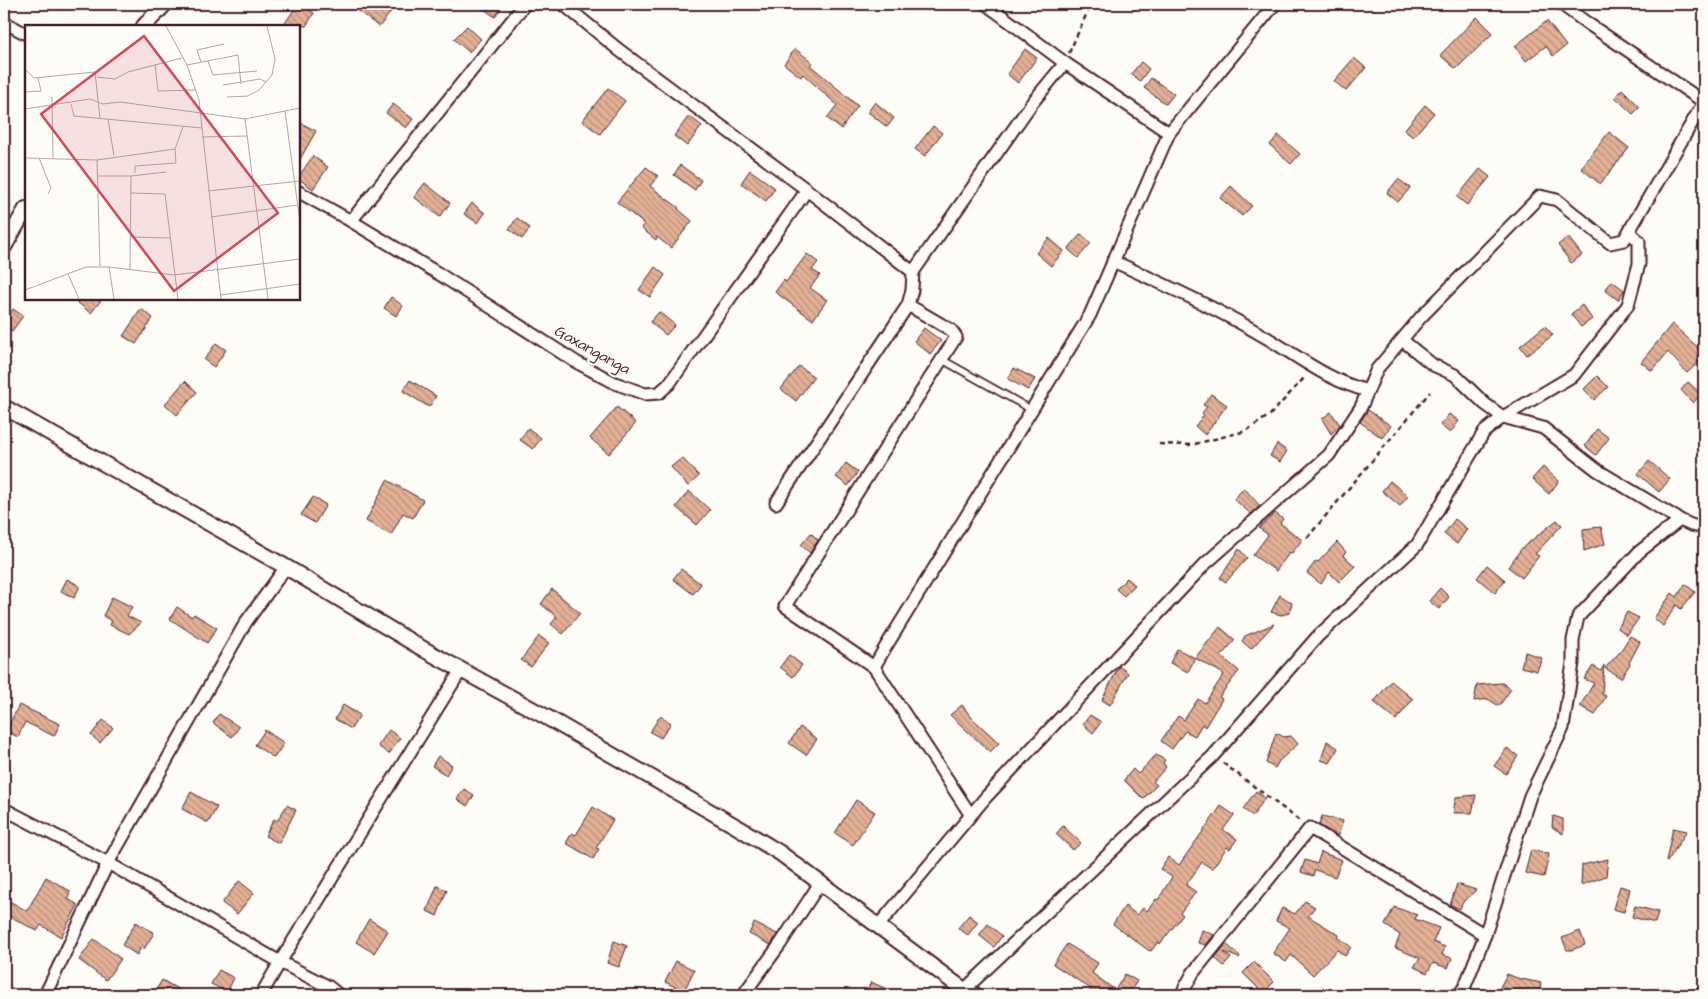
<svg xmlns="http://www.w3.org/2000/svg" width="1708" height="999" font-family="'Architects Daughter',sans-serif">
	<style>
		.building { fill: url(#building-back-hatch); stroke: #4a1f2b }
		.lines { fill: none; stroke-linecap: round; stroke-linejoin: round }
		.service-casing { stroke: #4a1f2b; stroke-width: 9 }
		.minor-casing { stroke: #4a1f2b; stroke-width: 15 }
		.tertiary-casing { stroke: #4a1f2b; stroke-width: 18 }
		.path { stroke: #4a1f2b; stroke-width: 2.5; stroke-dasharray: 5 4; stroke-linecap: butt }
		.service { stroke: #fdfcf7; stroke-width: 5.5 }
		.minor { stroke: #fdfcf7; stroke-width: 11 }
		.tertiary { stroke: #fdfcf7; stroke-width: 14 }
		.labels { text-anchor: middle; stroke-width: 4.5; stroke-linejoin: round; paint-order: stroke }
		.street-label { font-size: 16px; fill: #4a1f2b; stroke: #fdfcf7 }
		.inset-road { fill: none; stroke: #b5a4a5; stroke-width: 1 }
		.view { fill: #d1495b; fill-opacity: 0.15; stroke: #d1495b; stroke-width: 2.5 }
		.inset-edge { fill: none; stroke: #4a1f2b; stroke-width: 2.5 }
	</style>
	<defs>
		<pattern id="building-back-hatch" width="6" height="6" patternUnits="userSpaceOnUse" patternTransform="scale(1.25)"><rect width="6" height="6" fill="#e3b195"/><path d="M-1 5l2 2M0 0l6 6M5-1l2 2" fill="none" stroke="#ba8f7a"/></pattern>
	</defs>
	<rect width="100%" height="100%" fill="#fdfcf7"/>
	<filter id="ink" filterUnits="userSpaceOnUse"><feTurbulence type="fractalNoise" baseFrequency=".02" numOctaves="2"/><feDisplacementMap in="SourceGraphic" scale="10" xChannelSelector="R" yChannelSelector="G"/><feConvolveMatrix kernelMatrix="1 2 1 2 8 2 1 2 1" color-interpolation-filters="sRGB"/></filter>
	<g filter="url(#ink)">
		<!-- building -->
		<g class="building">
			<path d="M298,4L314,13L306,26H283Z"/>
			<path d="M349,4H397L379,27Z"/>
			<path d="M477,4H504L495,17Z"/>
			<path d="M1477,17L1493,33L1456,69L1440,55Z"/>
			<path d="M1547,21L1566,46L1553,56L1546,46L1526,61L1515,46Z"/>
			<path d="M467,26L481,39L469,52L454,39Z"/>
			<path d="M795,49L812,62L810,65L858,106L841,129L827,118L837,105L803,74L801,77L784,64Z"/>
			<path d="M1025,49L1037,58L1018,83L1007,74Z"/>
			<path d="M1354,58L1366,68L1346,91L1334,81Z"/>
			<path d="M1141,62L1149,69L1140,81L1131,74Z"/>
			<path d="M1151,78L1174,94L1166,104L1144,88Z"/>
			<path d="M608,88L625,101L600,134L582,121Z"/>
			<path d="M1622,89L1640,107L1633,114L1615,97Z"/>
			<path d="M875,102L894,118L887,127L868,112Z"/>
			<path d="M393,104L413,119L406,128L386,113Z"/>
			<path d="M1425,105L1434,113L1413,137L1404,130Z"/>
			<path d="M689,116L702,126L687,146L674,136Z"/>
			<path d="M299,122L316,131L299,161Z"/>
			<path d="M933,126L942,133L925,156L915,149Z"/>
			<path d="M1609,132L1629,148L1600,184L1581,168Z"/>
			<path d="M1278,135L1300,154L1291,164L1270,145Z"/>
			<path d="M313,156L328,167L313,189L299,179V176Z"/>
			<path d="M680,165L701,180L695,190L674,175Z"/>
			<path d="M646,167L658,176L650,186L679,208L678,209L692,221L671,248L657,237L656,240L641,228L644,224L617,202Z"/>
			<path d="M1480,169L1490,177L1467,205L1457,197Z"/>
			<path d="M750,170L775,188L766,201L741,183Z"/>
			<path d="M1398,179L1410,188L1398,202L1387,193Z"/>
			<path d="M425,183L450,203L440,217L414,197Z"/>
			<path d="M1231,186L1252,206L1242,216L1220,198Z"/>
			<path d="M472,203L485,213L478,223L464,214Z"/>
			<path d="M517,218L530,228L522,239L509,229Z"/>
			<path d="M1081,234L1091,243L1078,258L1068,249Z"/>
			<path d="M1568,237L1582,255L1571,263L1558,245Z"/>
			<path d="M1049,238L1064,251L1051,266L1036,253Z"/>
			<path d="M807,254L818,262L812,270L820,275L810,288L827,300L813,320L775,292L784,280L786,282Z"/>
			<path d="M655,267L665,275L650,297L639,290Z"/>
			<path d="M1612,281L1624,290L1618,300L1605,290Z"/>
			<path d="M391,297L403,306L396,316L384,308Z"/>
			<path d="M73,299H102L91,313Z"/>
			<path d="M1582,305L1592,319L1581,327L1571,314Z"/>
			<path d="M13,309L23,316L12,331L4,326V322Z"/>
			<path d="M141,309L153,318L136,344L123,336Z"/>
			<path d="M659,312L675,325L666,335L650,322Z"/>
			<path d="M1672,324L1704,353V357L1687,373L1668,352L1652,371L1641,362Z"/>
			<path d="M1545,326L1553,335L1527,355L1520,346Z"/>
			<path d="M924,328L941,341L930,354L914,341Z"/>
			<path d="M216,343L226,350L214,367L204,360Z"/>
			<path d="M799,366L814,377L796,401L781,389Z"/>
			<path d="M1014,368L1035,379L1028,390L1008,379Z"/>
			<path d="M1597,376L1608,387L1594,400L1584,389Z"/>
			<path d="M410,380L436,396L429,407L403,391Z"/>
			<path d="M185,381L197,392L177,415L165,404Z"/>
			<path d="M1688,382L1701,394L1693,403L1681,390Z"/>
			<path d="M1211,394L1227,405L1205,435L1195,426L1204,415L1202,413L1207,407L1203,405Z"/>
			<path d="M617,407L636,423L609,454L590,438Z"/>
			<path d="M1368,410L1391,426L1382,438L1360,422Z"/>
			<path d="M1331,412L1340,425L1331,434L1322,419Z"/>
			<path d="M1449,414L1459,421L1450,433L1440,425Z"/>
			<path d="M528,428L541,438L533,449L520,440Z"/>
			<path d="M1597,429L1609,438L1596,455L1585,446Z"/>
			<path d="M1277,444L1287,451L1280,462L1270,456Z"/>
			<path d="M682,458L699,476L688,486L671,467Z"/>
			<path d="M1649,461L1670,479L1659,492L1638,474Z"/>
			<path d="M846,463L858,472L848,486L836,477Z"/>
			<path d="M1543,467L1559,481L1549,494L1532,479Z"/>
			<path d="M387,480L423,500L413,518L403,513L391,535L366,521Z"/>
			<path d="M1390,481L1408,496L1400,506L1382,491Z"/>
			<path d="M1244,488L1260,506L1251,514L1234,499Z"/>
			<path d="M689,491L710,510L697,525L676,507Z"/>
			<path d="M313,497L326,505L315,523L301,515Z"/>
			<path d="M1275,513L1283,519L1280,523L1302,540L1292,553L1290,552L1276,571L1253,555L1268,535L1259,528Z"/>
			<path d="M1455,519L1467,529L1457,544L1444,534Z"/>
			<path d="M1557,520L1562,525L1535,554L1539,556L1522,578L1508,567L1522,548Z"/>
			<path d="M1601,527L1605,544L1584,551L1583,529Z"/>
			<path d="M811,533L818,540L810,553L801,545Z"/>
			<path d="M1337,542L1346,552L1343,555L1355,566L1339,582L1329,572L1321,584L1307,573L1316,561L1318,562Z"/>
			<path d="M1239,549L1247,558L1226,582L1220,578Z"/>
			<path d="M1487,565L1505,580L1495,593L1477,578Z"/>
			<path d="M681,569L701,584L693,594L673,579Z"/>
			<path d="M1127,578L1135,585L1124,596L1116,589Z"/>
			<path d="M67,579L80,586L74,598L61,591Z"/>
			<path d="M1685,584L1695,592L1681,609L1676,605L1663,626L1654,618L1672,593L1677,597Z"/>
			<path d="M1440,588L1449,597L1439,609L1429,601Z"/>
			<path d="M552,589L580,613L563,634L551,624L557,617L541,604Z"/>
			<path d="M1280,595L1292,603L1289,613L1281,615L1271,612Z"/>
			<path d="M112,597L132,607L127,616L141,623L129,634L110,625L112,621L103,616Z"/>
			<path d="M177,607L192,617L194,614L217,628L207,643L170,619Z"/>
			<path d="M1627,612L1639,618L1627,635L1618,628Z"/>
			<path d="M1274,624L1251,649L1242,641L1245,636Z"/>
			<path d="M1220,627L1235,640L1221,656L1239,671L1219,697L1222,699L1205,727L1202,724L1195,736L1185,731L1172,749L1161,741L1178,716L1184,720L1198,699L1205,703L1224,674L1195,658Z"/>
			<path d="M539,636L549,643L531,667L521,660Z"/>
			<path d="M1630,636L1640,642L1629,663L1630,664L1621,678L1605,668L1620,652Z"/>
			<path d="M1177,649L1195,658L1188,672L1170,663Z"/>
			<path d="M1525,652L1542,658L1537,671L1521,667Z"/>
			<path d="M789,655L802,665L793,677L780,667Z"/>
			<path d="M1604,665L1602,694L1606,696L1595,715L1580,706L1594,683L1584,679L1593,666L1601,671Z"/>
			<path d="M1119,666L1128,673L1110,705L1102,700Z"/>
			<path d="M1391,681L1413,699L1396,720L1374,702Z"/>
			<path d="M1502,683L1511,689L1499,706L1488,699L1474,701L1477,685Z"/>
			<path d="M19,705L60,724L54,736L25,722L18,737L6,731Z"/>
			<path d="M343,705L360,715L351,729L335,719Z"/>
			<path d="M962,705L972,718L999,743L990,752L950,715Z"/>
			<path d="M219,714L239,727L232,737L213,723Z"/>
			<path d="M1090,715L1101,722L1093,733L1083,724Z"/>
			<path d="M660,716L671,723L661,738L650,732Z"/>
			<path d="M103,720L113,728L100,743L91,735Z"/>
			<path d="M800,727L817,739L806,755L789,743Z"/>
			<path d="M265,730L284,743L274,758L255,745Z"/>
			<path d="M389,730L400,738L389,754L378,746Z"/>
			<path d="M1276,733L1284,737L1291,736L1298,744L1279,761L1275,768L1266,763Z"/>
			<path d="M1327,741L1338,748L1330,763L1321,760Z"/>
			<path d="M1507,748L1518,756L1506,774L1494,766Z"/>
			<path d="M1156,755L1165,760L1163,763L1166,767L1153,782L1157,785L1143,799L1124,780L1133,769L1138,774Z"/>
			<path d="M438,756L452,765L446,775L432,766Z"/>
			<path d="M464,789L474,795L467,806L457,799Z"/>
			<path d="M1256,791L1265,798L1253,816L1243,809Z"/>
			<path d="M191,792L217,807L208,823L182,809Z"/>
			<path d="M1476,795L1472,813H1453L1456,797Z"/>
			<path d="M856,800L875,812L853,845L835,833Z"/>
			<path d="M287,805L296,810L279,843L265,836L274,819L277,821Z"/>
			<path d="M1221,806L1234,815L1223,830L1237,839L1230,849L1227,847L1212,869L1202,862L1186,885L1196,892L1180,913L1183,915L1160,944L1158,942L1151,951L1148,950L1113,924L1125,906L1137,915L1143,908L1147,911L1156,899L1158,900L1172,877L1160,869L1168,857L1179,865Z"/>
			<path d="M593,807L613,820L596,848L599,849L593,859L566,843L572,833L576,835Z"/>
			<path d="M1322,816L1343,821L1338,836L1319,825Z"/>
			<path d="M1553,816L1563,819V834L1552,827Z"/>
			<path d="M1063,826L1081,843L1073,850L1056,834Z"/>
			<path d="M1673,828L1687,831L1667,862L1666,861Z"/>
			<path d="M1531,850L1549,854L1544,877L1525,873Z"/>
			<path d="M1321,852L1342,860L1335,877L1315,870L1313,876L1301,872L1305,860L1317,864Z"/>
			<path d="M1608,859L1606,876L1581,885L1582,865Z"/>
			<path d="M46,877L70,891L68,899L78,905L61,937L41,925L37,931L4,913V898L27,911Z"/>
			<path d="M239,881L254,893L237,914L222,903Z"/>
			<path d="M1457,884L1476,890L1463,902L1460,909L1450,905Z"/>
			<path d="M437,886L447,890L437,916L427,911Z"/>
			<path d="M1620,886L1630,889L1624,912L1613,909Z"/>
			<path d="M1305,901L1315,907L1308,916L1339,935L1338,937L1351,947L1345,956L1337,950L1313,975L1291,955L1286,962L1273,953L1290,928L1276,921L1282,908L1295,914Z"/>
			<path d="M1635,906L1658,912L1655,923L1632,917Z"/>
			<path d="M1394,907L1417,915L1415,919L1439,928L1433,942L1445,947L1442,955L1452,958L1448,968L1433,963L1427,973L1414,967L1420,958L1395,948L1400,935L1385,925Z"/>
			<path d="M969,915L978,922L968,935L958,928Z"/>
			<path d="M369,919L388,931L374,953L356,942Z"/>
			<path d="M136,922L154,933L144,949L141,947L137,955L122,945Z"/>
			<path d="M754,923L777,934L771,945L749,934Z"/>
			<path d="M988,924L1002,936L994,947L979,935Z"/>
			<path d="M1202,930L1214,935L1206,945L1198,943Z"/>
			<path d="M1580,931L1585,945L1571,950H1567L1562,938Z"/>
			<path d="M94,939L121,959L106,980L79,960Z"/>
			<path d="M614,941L627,946L619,967L607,963Z"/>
			<path d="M1067,944L1098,963L1092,973L1115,990L1125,974L1137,981L1128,995H1088L1091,989L1053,964Z"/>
			<path d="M1226,944L1240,956L1239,958L1224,952L1231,958L1224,966L1215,958Z"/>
			<path d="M676,961L694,970L684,991L665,982Z"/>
			<path d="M1254,962L1274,982L1263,993L1243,973Z"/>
			<path d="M219,970L234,978L227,992L211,984Z"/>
			<path d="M1507,974L1517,978L1541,983L1539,995H1496Z"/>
			<path d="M162,980L188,995H165L156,990Z"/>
			<path d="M871,982L900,995H865Z"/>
		</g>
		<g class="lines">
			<!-- service casing -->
			<g class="service-casing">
				<path id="service" d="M941,359L1032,410"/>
			</g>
			<!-- minor casing -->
			<g class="minor-casing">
				<g id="minor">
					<path d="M563,4L619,50L807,190L913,272L912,290L908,305L776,503"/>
					<path d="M986,4L1065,63L1169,133L1275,4"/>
					<path d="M1561,4L1587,23L1704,102"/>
					<path d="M4,22L26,34"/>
					<path d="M299,192L351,221L439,274L576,362L615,383L645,394L659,393L669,384L807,190"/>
					<path d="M351,221L525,4"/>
					<path d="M1113,261C1165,285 1218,309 1267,338C1300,358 1329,381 1368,391"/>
					<path d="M913,272L1032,103L1065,63"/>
					<path d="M1402,340L1433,365L1455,375L1485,404L1503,417L1543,428L1597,470L1680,520L1691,525L1704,528"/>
					<path d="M874,667L785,606L956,337L951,330L908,305"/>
					<path d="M4,809L108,863L280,962L329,987L339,995"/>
					<path d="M970,814L874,667L885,648L1090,315L1169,133"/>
					<path d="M878,926L986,797L1205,564L1329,455L1361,407L1377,369L1421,317L1540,196L1557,200L1610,243L1624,240L1704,102"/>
					<path d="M964,990L1213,756L1318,636L1417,545L1484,432L1503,417L1574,375L1628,305L1639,264V241L1629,232"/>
					<path d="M45,995L108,863L246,622L286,567"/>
					<path d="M261,995L280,962L461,670"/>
					<path d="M743,995L781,943L820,883"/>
					<path d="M1181,995L1193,973L1310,828L1485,935"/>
					<path d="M1459,995L1465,986L1485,935L1530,796L1563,728L1573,663V640L1578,617L1639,552L1680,520"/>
				</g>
			</g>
			<!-- tertiary casing -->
			<g class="tertiary-casing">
				<g id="tertiary">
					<path d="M144,26L165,4"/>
					<path d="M4,247L26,209"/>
					<path d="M4,407L286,567L425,650L548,718L739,828L780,853L964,990L975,995"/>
				</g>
			</g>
			<!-- path -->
			<g class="path">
				<path d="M1069,53L1091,4"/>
				<path d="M1159,444L1191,445L1246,431L1270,415L1305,377"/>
				<path d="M1307,538L1430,392"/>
				<path d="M1223,763L1300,821"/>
			</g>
			<!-- service -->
			<use href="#service" class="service"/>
			<!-- minor -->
			<use href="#minor" class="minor"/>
			<!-- tertiary -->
			<use href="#tertiary" class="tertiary"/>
		</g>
	</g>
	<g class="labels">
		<!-- street labels -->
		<g class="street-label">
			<text transform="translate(593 349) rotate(29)" y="6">Gaxanganga</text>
		</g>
	</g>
	<!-- overview -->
	<g transform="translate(25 25)">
		<rect width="275" height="275" fill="#fdfcf7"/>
		<path class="inset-road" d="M141,1L162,40L174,75L196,274M183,36L188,50L232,46M176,37L172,25L199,19M130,39L133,66L171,65M162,40L213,30L216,59M0,44L9,53L70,47L75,94M72,52L90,54L103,47L157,33M198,60L235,54L241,57M0,67L16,66L13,53M27,72L28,133M202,72L223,71L234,65L247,50L250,34L242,1M46,79L49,91L177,103M0,84L65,74L78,79L95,77L220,94L275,83M260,86L275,197M83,94L89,131M220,94L243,274M177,112L222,111M0,133L72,135L75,241M14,133L26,163L23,169M72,135L150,124L158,102M110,148V141L151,138L150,124M73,151H106M183,166L275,156M106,168L140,169L153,274M186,192L273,180M106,212L145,213M84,242L89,274M105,244L106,151L141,147M43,249L54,274M0,265L61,242H84L149,250L275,234M196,270L275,259"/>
		<path class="view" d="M119,11L253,188L149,266L16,89Z"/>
		<rect width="275" height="275" class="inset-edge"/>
	</g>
	<!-- margin -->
	<rect width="1708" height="999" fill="none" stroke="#fdfcf7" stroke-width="20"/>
	<rect x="10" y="10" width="1688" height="979" fill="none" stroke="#4a1f2b" stroke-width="2" filter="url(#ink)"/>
</svg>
